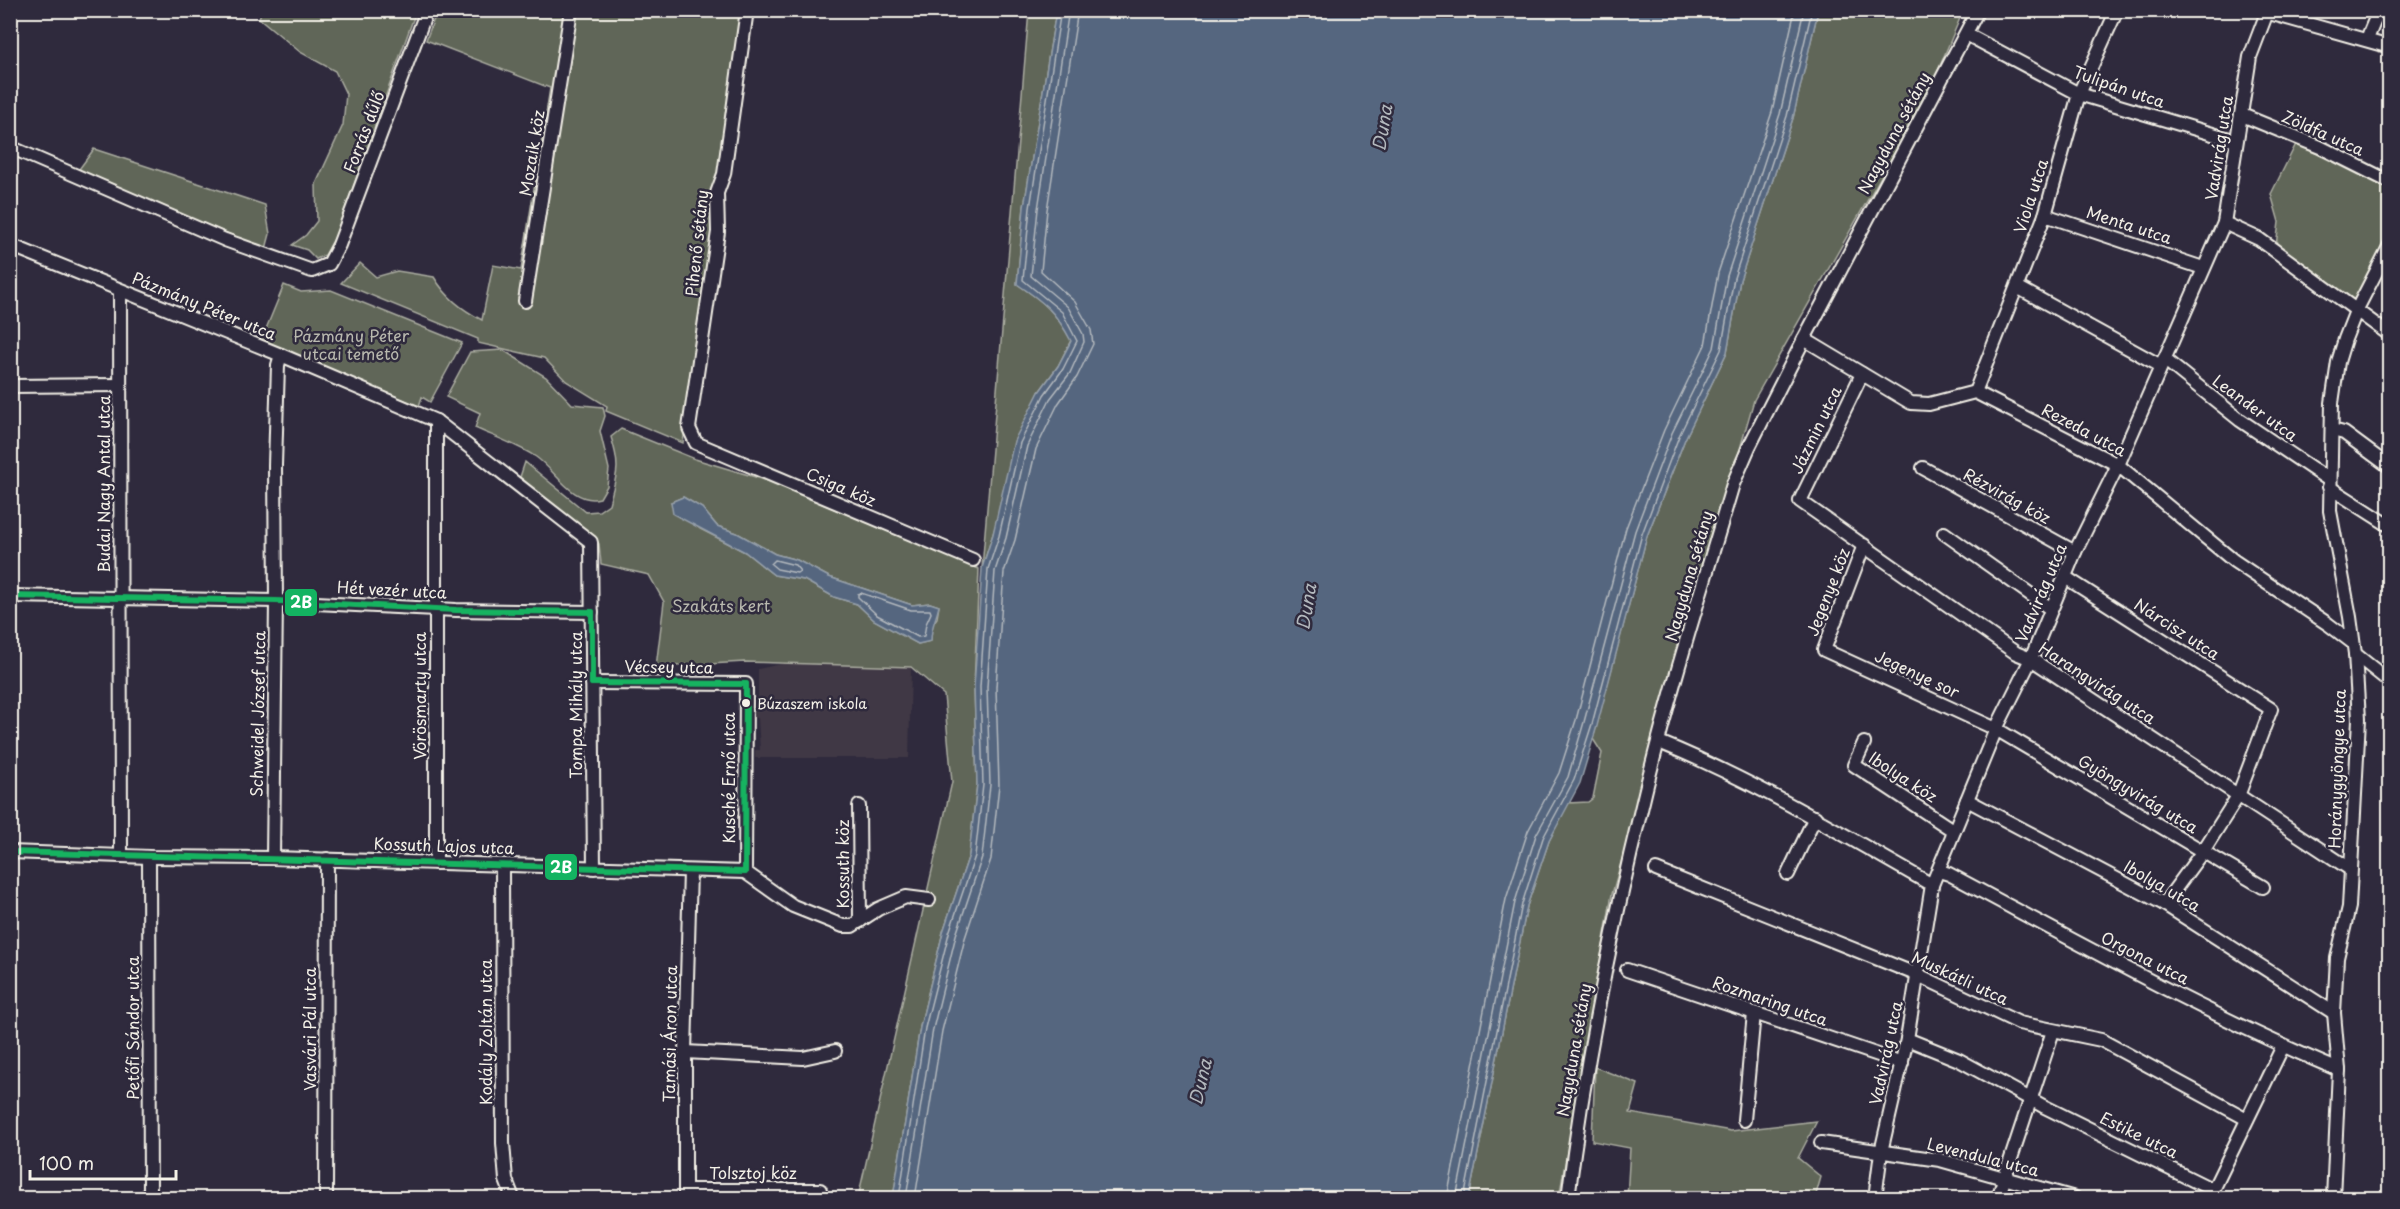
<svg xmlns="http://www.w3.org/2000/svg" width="2400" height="1209" font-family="'Playpen Sans',sans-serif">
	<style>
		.built { fill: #403844 }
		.green { fill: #616659; stroke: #aaaca0; stroke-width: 1.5; fill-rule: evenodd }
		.water { fill: #54667f; stroke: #949ea9; stroke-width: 1.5 }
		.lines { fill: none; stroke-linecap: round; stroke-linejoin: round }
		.shore { stroke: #b4b9be; stroke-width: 1.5 }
		.minor-casing { stroke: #f4f1e8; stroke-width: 16 }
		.minor { stroke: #2f2a3d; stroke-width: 12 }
		.bus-1-casing { stroke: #2f2a3d; stroke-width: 10 }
		.bus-1 { stroke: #13b361; stroke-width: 6 }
		.bus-dot { fill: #f4f1e8; stroke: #2f2a3d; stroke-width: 2 }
		.labels { text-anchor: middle; stroke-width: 5; stroke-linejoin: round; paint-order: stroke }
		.bus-label { font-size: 14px; fill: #f4f1e8; stroke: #2f2a3d; text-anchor: start }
		.street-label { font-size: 16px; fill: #f4f1e8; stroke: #2f2a3d }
		.park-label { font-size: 16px; fill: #b9b9af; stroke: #2f2a3d }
		.water-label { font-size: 18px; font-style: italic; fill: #b4b9be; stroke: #2f2a3d }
		.line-badge { stroke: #2f2a3d; stroke-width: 2 }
		.badge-label { font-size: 16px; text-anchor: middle; font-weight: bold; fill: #fff }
	</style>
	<rect width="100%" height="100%" fill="#2f2a3d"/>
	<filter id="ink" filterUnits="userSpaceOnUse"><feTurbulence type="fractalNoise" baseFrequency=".0167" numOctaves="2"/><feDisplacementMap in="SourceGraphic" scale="12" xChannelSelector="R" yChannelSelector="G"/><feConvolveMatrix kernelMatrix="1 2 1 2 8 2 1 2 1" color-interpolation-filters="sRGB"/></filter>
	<g filter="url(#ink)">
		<!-- built -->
		<path class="built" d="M786,663L911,667L909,758H755V750H760L758,718L754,717V711L762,710L761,703H758V669Z"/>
		<!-- green -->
		<g class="green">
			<path d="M262,10L416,11L336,235L325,255L316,259L307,250L292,245L306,235L317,221L316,184L343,125L346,94L335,71L300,52L259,18Z"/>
			<path d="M437,11H741L683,443L606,411L607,406L566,381L544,358L478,343V339L341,283L360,263L376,277L397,271L434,277C446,297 461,309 482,320L493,265L521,270L550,88L426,40Z"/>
			<path d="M1029,11H1056L1024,207L1017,284C1045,303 1055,311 1071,340L1058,366L1039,392L982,568Z"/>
			<path d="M1818,11H1963L1929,92L1754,400L1612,894L1559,1198H1469L1527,906L1549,841L1568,803L1588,802L1593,798L1602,753L1593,739L1647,536L1685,439L1727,352L1740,280L1793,118Z"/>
			<path d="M2296,144L2389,186V241L2362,298L2348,302L2276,246L2279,222L2271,194Z"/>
			<path d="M94,149L265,205L270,234L266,249L77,172Z"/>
			<path d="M284,285L301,292L331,290L462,343L430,402L422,397L419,406L261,341Z"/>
			<path d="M503,350L546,377L572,404L603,407L605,416L600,431L609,469L607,486L600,498C573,505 556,471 536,457C518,445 495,437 475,428L480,413L446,397L470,352Z"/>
			<path d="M621,429L695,459L762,479L979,569L974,687L977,784L969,855L943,932L920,1027L893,1198H858L952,782L944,695L911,667L745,662L656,667L664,602L649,575L601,564L599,544L519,480L525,462L586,512L599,511L609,504C617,474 621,468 611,437ZM683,497L702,508L717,526L737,533L775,554L797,560L829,577L912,605L930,603L939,606L937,618L931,626V641L918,644L874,620L857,604L834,597L804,580L774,575L745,552L700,529L671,502Z"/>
			<path d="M1595,1067L1638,1084L1630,1113L1731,1131L1817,1121L1798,1158L1821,1177L1815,1198H1627L1630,1148L1592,1141Z"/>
		</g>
		<!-- water -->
		<g class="water">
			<path d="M1056,11H1818L1793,118L1740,280L1727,352L1685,439L1647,536L1597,726L1580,783L1549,841L1527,906L1469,1198H893L920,1027L943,932L969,855L977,784L974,687L982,568L993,534L1014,441L1039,392L1058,366L1071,341C1056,312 1044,302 1017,284L1024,207Z"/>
			<path d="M683,497L702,508L717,526L737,533L775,554L797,560L829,577L912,605L930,603L939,606C936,620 931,626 931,641L918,644L874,620L857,604L834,597L804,580L774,575L745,552L673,514L671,502Z"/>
		</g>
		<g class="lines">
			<!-- shore -->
			<g class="shore">
				<path d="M775,560L795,565L800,571L797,573L777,569L771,564Z"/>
				<path d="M861,593L911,610H930L931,613L926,624L924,636L918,637L877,615L858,597V594Z"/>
				<path d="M899,1198L925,1028L949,933L975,856L983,785L980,687L988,569L999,536L1020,443L1044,395L1063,369L1077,341L1062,312L1023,280L1030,208L1061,10"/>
				<path d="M906,1198L933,1029L956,935L982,857L990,785L987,687L995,571L1006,538L1027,446L1050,399L1070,373L1084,342L1083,334L1068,307L1031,276L1038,209L1069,10"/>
				<path d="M915,1198L942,1031L965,938L991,859L999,785L996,687L1004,572L1015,540L1036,449L1058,404L1077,377L1093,344L1091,330L1075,302L1041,271L1047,210L1078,10"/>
				<path d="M1447,1198L1506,899L1528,831L1559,773L1576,720L1626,528L1664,430L1705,345L1718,273L1772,112L1795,10"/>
				<path d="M1456,1198L1515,902L1536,835L1568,777L1584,722L1635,531L1672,433L1714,348L1727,276L1780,114L1804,10"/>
				<path d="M1464,1198L1522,904L1543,838L1574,780L1592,724L1642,534L1679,436L1721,350L1734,278L1787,116L1812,10"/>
			</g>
			<!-- minor casing -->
			<g class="minor-casing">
				<g id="minor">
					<path d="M747,10L724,174L717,193L718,232L689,428L696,443L973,560"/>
					<path d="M2262,11L2390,47"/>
					<path d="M1966,34L2079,94L2236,141"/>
					<path d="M2367,39L2379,10"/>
					<path d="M2242,115L2320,147L2390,182"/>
					<path d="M10,147L225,240L312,271L329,264L339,245L427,10"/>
					<path d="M2045,215L2203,268"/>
					<path d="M2224,223L2259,239L2390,335"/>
					<path d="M10,245L281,355L436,421L591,542L594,868"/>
					<path d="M2017,287L2161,366"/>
					<path d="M120,291L121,856"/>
					<path d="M525,301L571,10"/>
					<path d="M1804,339L1911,403L1929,404L1975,392L2118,465L2234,561L2328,624L2353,643"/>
					<path d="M2164,359L2240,420L2329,480"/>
					<path d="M1862,374L1800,501L2016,653L2031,659L2350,869"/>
					<path d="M10,386L120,385"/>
					<path d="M1975,392L2045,215L2079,94L2117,10"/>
					<path d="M436,421V863"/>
					<path d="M2332,430L2344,433L2390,467"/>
					<path d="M1923,468L2075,552"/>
					<path d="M2329,487L2390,526"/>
					<path d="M1944,533L2051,609"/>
					<path d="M1864,545L1824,650L1996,729L2263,887"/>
					<path d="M2065,577L2271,709L2238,796L2203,851L2164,904"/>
					<path d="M10,596L276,601L456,610L592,612"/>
					<path d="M2355,654L2390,682"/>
					<path d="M592,683L746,684L745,872"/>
					<path d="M1659,742C1755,781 1842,834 1932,885"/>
					<path d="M1864,743L1854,765L1954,831"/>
					<path d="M1967,800L2164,904L2334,1013"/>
					<path d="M859,806L860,921"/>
					<path d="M10,852L149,857L273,858L745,872L793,906L843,926H852L878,909L906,897L929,900"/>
					<path d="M149,857L150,1198"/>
					<path d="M273,858L276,601L275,465L278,365L281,355"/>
					<path d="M502,865L503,1143L506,1180L513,1198"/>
					<path d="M1656,870L1918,975L2019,1023L2101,1040L2247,1119"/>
					<path d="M1939,871L1949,874C2077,942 2205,1014 2339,1070"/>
					<path d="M1788,874L1815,817"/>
					<path d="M1627,970L1902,1063"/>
					<path d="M1907,1039L1959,1060L2043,1106L2213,1190L2283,1046"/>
					<path d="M685,1052L803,1058L835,1051"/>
					<path d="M1744,1120L1754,1013"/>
					<path d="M1821,1143L1940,1160L2075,1198"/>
					<path d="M686,1190H820"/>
					<path d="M326,1198L327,859"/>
					<path d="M685,1198V1052L690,871"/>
					<path d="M1568,1198C1585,1062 1612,927 1645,793C1670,689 1703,586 1733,484L1749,447L1804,339L1978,10"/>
					<path d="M1875,1198L1881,1152L1907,1039L1932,885L1996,729L2031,659L2075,552L2118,465L2224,223L2250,57L2268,10"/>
					<path d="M1998,1198L2053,1031"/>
					<path d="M2333,1198L2339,1070L2334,1013L2337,958L2349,907L2359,719L2355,654L2350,617L2330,511L2332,403L2338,362L2345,339L2356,311L2390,245"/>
				</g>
			</g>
			<!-- minor -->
			<use href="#minor" class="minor"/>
			<!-- bus-1 casing -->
			<g class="bus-1-casing">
				<g id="bus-1">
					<path d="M10,596L276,601L456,610L592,612"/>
					<path d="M592,612V683"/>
					<path d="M592,683L746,684"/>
					<path d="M10,852L745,872"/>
					<path d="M745,872L746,684"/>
				</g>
			</g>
			<!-- bus-1 -->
			<use href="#bus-1" class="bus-1"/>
		</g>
	</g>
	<!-- markers -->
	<circle class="bus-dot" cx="746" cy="703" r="5"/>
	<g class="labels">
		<!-- bus labels -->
		<g class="bus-label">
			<text x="757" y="709">Búzaszem iskola</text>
		</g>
		<!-- street labels -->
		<g class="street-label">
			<text transform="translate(2119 87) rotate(19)" y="6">Tulipán utca</text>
			<text transform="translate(364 132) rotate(-69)" y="6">Forrás dűlő</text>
			<text transform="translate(1894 133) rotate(-62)" y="6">Nagyduna sétány</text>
			<text transform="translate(2323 133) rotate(24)" y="6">Zöldfa utca</text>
			<text transform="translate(2219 148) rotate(-81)" y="6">Vadvirág utca</text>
			<text transform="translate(532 153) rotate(-81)" y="6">Mozaik köz</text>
			<text transform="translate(2031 196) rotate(-72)" y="6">Viola utca</text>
			<text transform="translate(2129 225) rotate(18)" y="6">Menta utca</text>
			<text transform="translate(697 243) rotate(-84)" y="6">Pihenő sétány</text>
			<text transform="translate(204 306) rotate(22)" y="6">Pázmány Péter utca</text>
			<text transform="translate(2255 408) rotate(36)" y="6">Leander utca</text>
			<text transform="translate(1816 430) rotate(-64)" y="6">Jázmin utca</text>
			<text transform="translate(2084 430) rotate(28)" y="6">Rezeda utca</text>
			<text transform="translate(104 484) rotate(-90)" y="6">Budai Nagy Antal utca</text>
			<text transform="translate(841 487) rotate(23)" y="6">Csiga köz</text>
			<text transform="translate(2007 496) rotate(29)" y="6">Rézvirág köz</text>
			<text transform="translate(1689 576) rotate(-74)" y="6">Nagyduna sétány</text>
			<text transform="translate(392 590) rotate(3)" y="6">Hét vezér utca</text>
			<text transform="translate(1828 592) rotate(-69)" y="6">Jegenye köz</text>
			<text transform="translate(2041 593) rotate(-67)" y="6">Vadvirág utca</text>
			<text transform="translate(2177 629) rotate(33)" y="6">Nárcisz utca</text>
			<text transform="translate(669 667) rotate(1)" y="6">Vécsey utca</text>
			<text transform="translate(1917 674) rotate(25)" y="6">Jegenye sor</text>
			<text transform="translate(2097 683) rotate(33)" y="6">Harangvirág utca</text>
			<text transform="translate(420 696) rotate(-90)" y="6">Vörösmarty utca</text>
			<text transform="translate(576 705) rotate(-90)" y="6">Tompa Mihály utca</text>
			<text transform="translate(258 714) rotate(-89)" y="6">Schweidel József utca</text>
			<text transform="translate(2337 769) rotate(-88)" y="6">Horánygyöngye utca</text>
			<text transform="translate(1903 777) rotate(33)" y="6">Ibolya köz</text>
			<text transform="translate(729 778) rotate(-90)" y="6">Kusché Ernő utca</text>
			<text transform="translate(2138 794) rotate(31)" y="6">Gyöngyvirág utca</text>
			<text transform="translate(444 846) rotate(2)" y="6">Kossuth Lajos utca</text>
			<text transform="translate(843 864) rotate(-90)" y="6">Kossuth köz</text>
			<text transform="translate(2162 886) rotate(30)" y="6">Ibolya utca</text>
			<text transform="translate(2145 958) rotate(27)" y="6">Orgona utca</text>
			<text transform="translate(1960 978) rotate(25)" y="6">Muskátli utca</text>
			<text transform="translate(1770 1001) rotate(19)" y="6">Rozmaring utca</text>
			<text transform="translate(133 1028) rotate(-90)" y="6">Petőfi Sándor utca</text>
			<text transform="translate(310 1029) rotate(-90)" y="6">Vasvári Pál utca</text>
			<text transform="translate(486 1032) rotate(-90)" y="6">Kodály Zoltán utca</text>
			<text transform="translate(670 1034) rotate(-89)" y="6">Tamási Áron utca</text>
			<text transform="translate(1574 1050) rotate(-80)" y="6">Nagyduna sétány</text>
			<text transform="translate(1886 1053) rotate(-78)" y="6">Vadvirág utca</text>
			<text transform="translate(2139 1135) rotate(26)" y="6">Estike utca</text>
			<text transform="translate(1983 1157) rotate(14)" y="6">Levendula utca</text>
			<text x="753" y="1179">Tolsztoj köz</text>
		</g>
		<!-- park labels -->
		<g class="park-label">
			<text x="351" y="342">Pázmány Péter<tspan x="351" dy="18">utcai temető</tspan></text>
			<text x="721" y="612">Szakáts kert</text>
		</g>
		<!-- water labels -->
		<g class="water-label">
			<text transform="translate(1383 128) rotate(-81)" y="6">Duna</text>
			<text transform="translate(1307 607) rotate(-81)" y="6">Duna</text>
			<text transform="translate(1201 1082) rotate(-77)" y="6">Duna</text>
		</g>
	</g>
	<g class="line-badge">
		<rect x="284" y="588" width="34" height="29" rx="6" fill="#13b361"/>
		<rect x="544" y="853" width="34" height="28" rx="6" fill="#13b361"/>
	</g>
	<g class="badge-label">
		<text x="301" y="608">2B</text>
		<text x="561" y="873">2B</text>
	</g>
	<!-- margin -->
	<rect width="2400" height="1209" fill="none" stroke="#2f2a3d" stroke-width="36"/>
	<rect x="18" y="18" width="2364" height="1173" fill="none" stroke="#f4f1e8" stroke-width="2" filter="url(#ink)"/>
	<!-- scale -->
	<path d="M30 1170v9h146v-9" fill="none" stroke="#f4f1e8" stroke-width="3"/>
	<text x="39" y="1170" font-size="18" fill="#f4f1e8" stroke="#2f2a3d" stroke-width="4.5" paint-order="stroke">100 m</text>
</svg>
